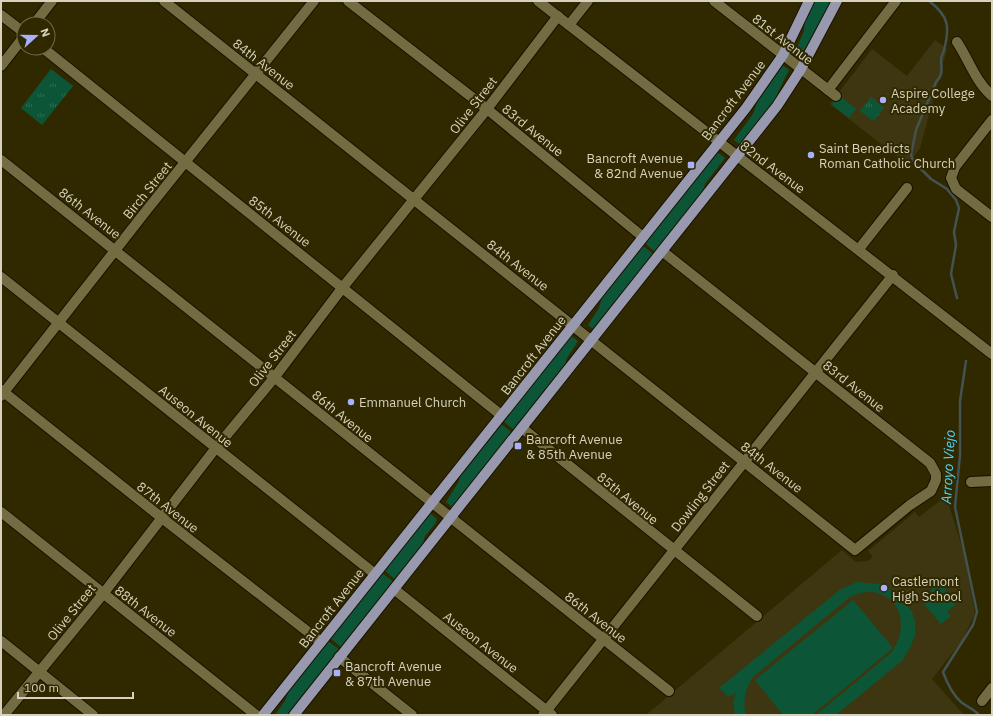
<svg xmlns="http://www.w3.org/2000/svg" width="993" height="716" font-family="'IBM Plex Sans',sans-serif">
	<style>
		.built { fill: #3d3611 }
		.grass { fill: #0c5637 }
		.park { fill: url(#park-tufts) }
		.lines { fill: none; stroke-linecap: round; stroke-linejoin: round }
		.stream { stroke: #425351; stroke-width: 2.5 }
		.minor-casing { stroke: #171100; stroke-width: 12 }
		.major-casing { stroke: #171100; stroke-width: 12 }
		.minor { stroke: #736c43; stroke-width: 10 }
		.major { stroke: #9899af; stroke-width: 10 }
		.poi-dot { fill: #a9b0fc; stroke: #302900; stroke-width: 1.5 }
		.labels { text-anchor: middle; stroke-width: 4; stroke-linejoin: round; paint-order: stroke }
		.street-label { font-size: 13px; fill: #d6d2bd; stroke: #302900 }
		.poi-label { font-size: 13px; fill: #d6d2bd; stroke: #302900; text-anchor: start }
		.water-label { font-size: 14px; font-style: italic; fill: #54d0f2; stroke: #302900 }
	</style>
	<defs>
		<pattern id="park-tufts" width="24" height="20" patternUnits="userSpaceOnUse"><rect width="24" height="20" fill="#0c5637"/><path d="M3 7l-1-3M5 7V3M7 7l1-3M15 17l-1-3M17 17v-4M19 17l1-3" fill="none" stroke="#2f6d52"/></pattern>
	</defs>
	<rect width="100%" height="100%" fill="#302900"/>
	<!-- built -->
	<g class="built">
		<path d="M935,40L947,49L920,148L908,165L830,104L872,49L907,76Z"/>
		<path d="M946,496L964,553L975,614L961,642L932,679L964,715H646L842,550L856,562L867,561L873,557L868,551L915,512L919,517Z"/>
	</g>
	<!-- grass -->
	<g class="grass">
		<path d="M814,1H831L802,56L795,52L804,31L805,20Z"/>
		<path d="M782,65L789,70L779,90L773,105L742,146L734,140L753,114L758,100Z"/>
		<path d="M839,95L856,109L849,118L832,105Z"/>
		<path d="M717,152L725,158L705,184L701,197L656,253L645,243Z"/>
		<path d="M643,246L655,255L594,330L588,325L599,308L602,297Z"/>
		<path d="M571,336L578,341L567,358L563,370L515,431L503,421Z"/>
		<path d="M501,424L513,433L453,508L446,502L458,483L461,474Z"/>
		<path d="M430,513L437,519L435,524L425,536L422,547L396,580L384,570Z"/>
		<path d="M382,573L394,582L342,648L330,638Z"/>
		<path d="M857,582L880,584L898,594L912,612L915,621V635L911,646L903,660L836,715H816L891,653C908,631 904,596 872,592C865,591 858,594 851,596L752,678C746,689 742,702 746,715H735L733,702L736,692L729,697L719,688L841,589Z"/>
		<path d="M940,583L957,603L947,612L951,616L941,624L923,603L933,595L930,591Z"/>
		<path d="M853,600L893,648L812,715H783L755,680Z"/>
		<path d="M328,641L340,650L288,715H275L285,701L289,690Z"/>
	</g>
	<!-- park -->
	<g class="park">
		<path d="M51,69L73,86L42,125L21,108Z"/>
		<path d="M871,97L884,108L874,121L860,111Z"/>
	</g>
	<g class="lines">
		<!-- stream -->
		<g class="stream">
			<path d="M929,1C949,16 950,27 944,50C944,53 941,56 941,59C941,69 944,74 936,82L916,130L911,155L914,162L931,179L947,189L956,200L959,208L954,232L956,245L951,274L957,298"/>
			<path d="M966,361L960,401V455L955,507L977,612L973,625L943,672C947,683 952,694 961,702C967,707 974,709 979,715"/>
		</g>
		<!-- minor casing -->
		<g class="minor-casing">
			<g id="minor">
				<path d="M164,1L855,550L910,505L931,491L936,480V474L930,463L662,251"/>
				<path d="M348,1L487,109L643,237"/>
				<path d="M538,1L992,354"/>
				<path d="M714,1L836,96"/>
				<path d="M1,15L22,31"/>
				<path d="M34,24L52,1"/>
				<path d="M569,25L588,1"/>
				<path d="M957,42C969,60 975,81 992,96"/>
				<path d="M43,48L501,415"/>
				<path d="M1,66L22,39"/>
				<path d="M828,90L896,1"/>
				<path d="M992,120L955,167L951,178L956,189L992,217"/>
				<path d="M1,160L669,691"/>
				<path d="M859,249L907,188"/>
				<path d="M1,277L375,574"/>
				<path d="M1,390L162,518L321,642"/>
				<path d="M1,396L146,211L314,1"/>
				<path d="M522,428L757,616"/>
				<path d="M971,482L992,481"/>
				<path d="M1,512L256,715"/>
				<path d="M394,589L552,715"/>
				<path d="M1,641L93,715"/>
				<path d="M339,657L412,715"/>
				<path d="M982,701L992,688"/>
				<path d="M4,715L103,594L215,449L274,378L343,287L487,109L558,16"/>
				<path d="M543,715L893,275"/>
			</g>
		</g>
		<!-- major casing -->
		<g class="major-casing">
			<g id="major">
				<path d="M263,715L746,108L783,55L809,1"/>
				<path d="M294,715L777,106L801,69L837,1"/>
			</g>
		</g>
		<!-- minor -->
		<use href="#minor" class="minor"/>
		<!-- major -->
		<use href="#major" class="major"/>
	</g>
	<!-- markers -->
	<g class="poi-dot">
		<circle cx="883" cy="100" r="4"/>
		<circle cx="811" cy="155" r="4"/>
		<rect x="687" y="161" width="8" height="8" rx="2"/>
		<circle cx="351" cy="402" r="4"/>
		<rect x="514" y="442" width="8" height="8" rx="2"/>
		<circle cx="884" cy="588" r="4"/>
		<rect x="333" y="669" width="8" height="8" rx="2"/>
	</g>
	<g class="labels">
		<!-- street labels -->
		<g class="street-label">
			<text transform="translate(783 39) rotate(38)" y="5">81st Avenue</text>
			<text transform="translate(264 64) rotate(38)" y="5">84th Avenue</text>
			<text transform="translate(733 100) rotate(-53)" y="5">Bancroft Avenue</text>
			<text transform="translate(473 105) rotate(-52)" y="5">Olive Street</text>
			<text transform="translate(533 130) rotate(39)" y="5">83rd Avenue</text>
			<text transform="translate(773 167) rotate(37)" y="5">82nd Avenue</text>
			<text transform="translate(147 190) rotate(-51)" y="5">Birch Street</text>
			<text transform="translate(90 213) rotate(38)" y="5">86th Avenue</text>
			<text transform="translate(280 221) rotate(38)" y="5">85th Avenue</text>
			<text transform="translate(518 265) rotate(38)" y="5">84th Avenue</text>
			<text transform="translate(533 355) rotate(-52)" y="5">Bancroft Avenue</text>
			<text transform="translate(272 358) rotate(-52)" y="5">Olive Street</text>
			<text transform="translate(854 386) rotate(38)" y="5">83rd Avenue</text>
			<text transform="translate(196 416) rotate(39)" y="5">Auseon Avenue</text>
			<text transform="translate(343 416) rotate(39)" y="5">86th Avenue</text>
			<text transform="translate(772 467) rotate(38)" y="5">84th Avenue</text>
			<text transform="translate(700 496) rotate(-52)" y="5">Dowling Street</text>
			<text transform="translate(628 498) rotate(39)" y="5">85th Avenue</text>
			<text transform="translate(168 507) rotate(38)" y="5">87th Avenue</text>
			<text transform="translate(331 608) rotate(-52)" y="5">Bancroft Avenue</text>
			<text transform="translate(146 611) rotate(38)" y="5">88th Avenue</text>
			<text transform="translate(71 612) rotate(-51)" y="5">Olive Street</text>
			<text transform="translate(596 617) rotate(38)" y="5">86th Avenue</text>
			<text transform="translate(481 642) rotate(38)" y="5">Auseon Avenue</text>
		</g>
		<!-- poi labels -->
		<g class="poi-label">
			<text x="891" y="98">Aspire College<tspan x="891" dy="15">Academy</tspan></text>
			<text x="819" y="153">Saint Benedicts<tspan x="819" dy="15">Roman Catholic Church</tspan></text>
			<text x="683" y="163" text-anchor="end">Bancroft Avenue<tspan x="683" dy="15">&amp; 82nd Avenue</tspan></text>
			<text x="359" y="407">Emmanuel Church</text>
			<text x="526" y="444">Bancroft Avenue<tspan x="526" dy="15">&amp; 85th Avenue</tspan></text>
			<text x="892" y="586">Castlemont<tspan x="892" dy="15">High School</tspan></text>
			<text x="345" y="671">Bancroft Avenue<tspan x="345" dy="15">&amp; 87th Avenue</tspan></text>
		</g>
		<!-- water labels -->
		<g class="water-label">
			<text transform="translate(948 467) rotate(-87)" y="5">Arroyo Viejo</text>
		</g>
	</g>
	<!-- border -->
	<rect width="993" height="716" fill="none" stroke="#d6d2bd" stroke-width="4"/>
	<!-- north arrow -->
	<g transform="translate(36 36) rotate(69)"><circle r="19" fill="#302900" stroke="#726d4c"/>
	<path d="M0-3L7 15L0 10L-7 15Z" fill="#a9b0fc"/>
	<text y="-6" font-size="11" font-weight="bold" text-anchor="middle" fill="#d6d2bd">N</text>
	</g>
	<!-- scale -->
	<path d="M18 692v6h115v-6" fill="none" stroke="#d6d2bd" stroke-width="2"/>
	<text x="24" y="692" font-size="12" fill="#d6d2bd" stroke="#302900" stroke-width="3" paint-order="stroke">100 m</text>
</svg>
